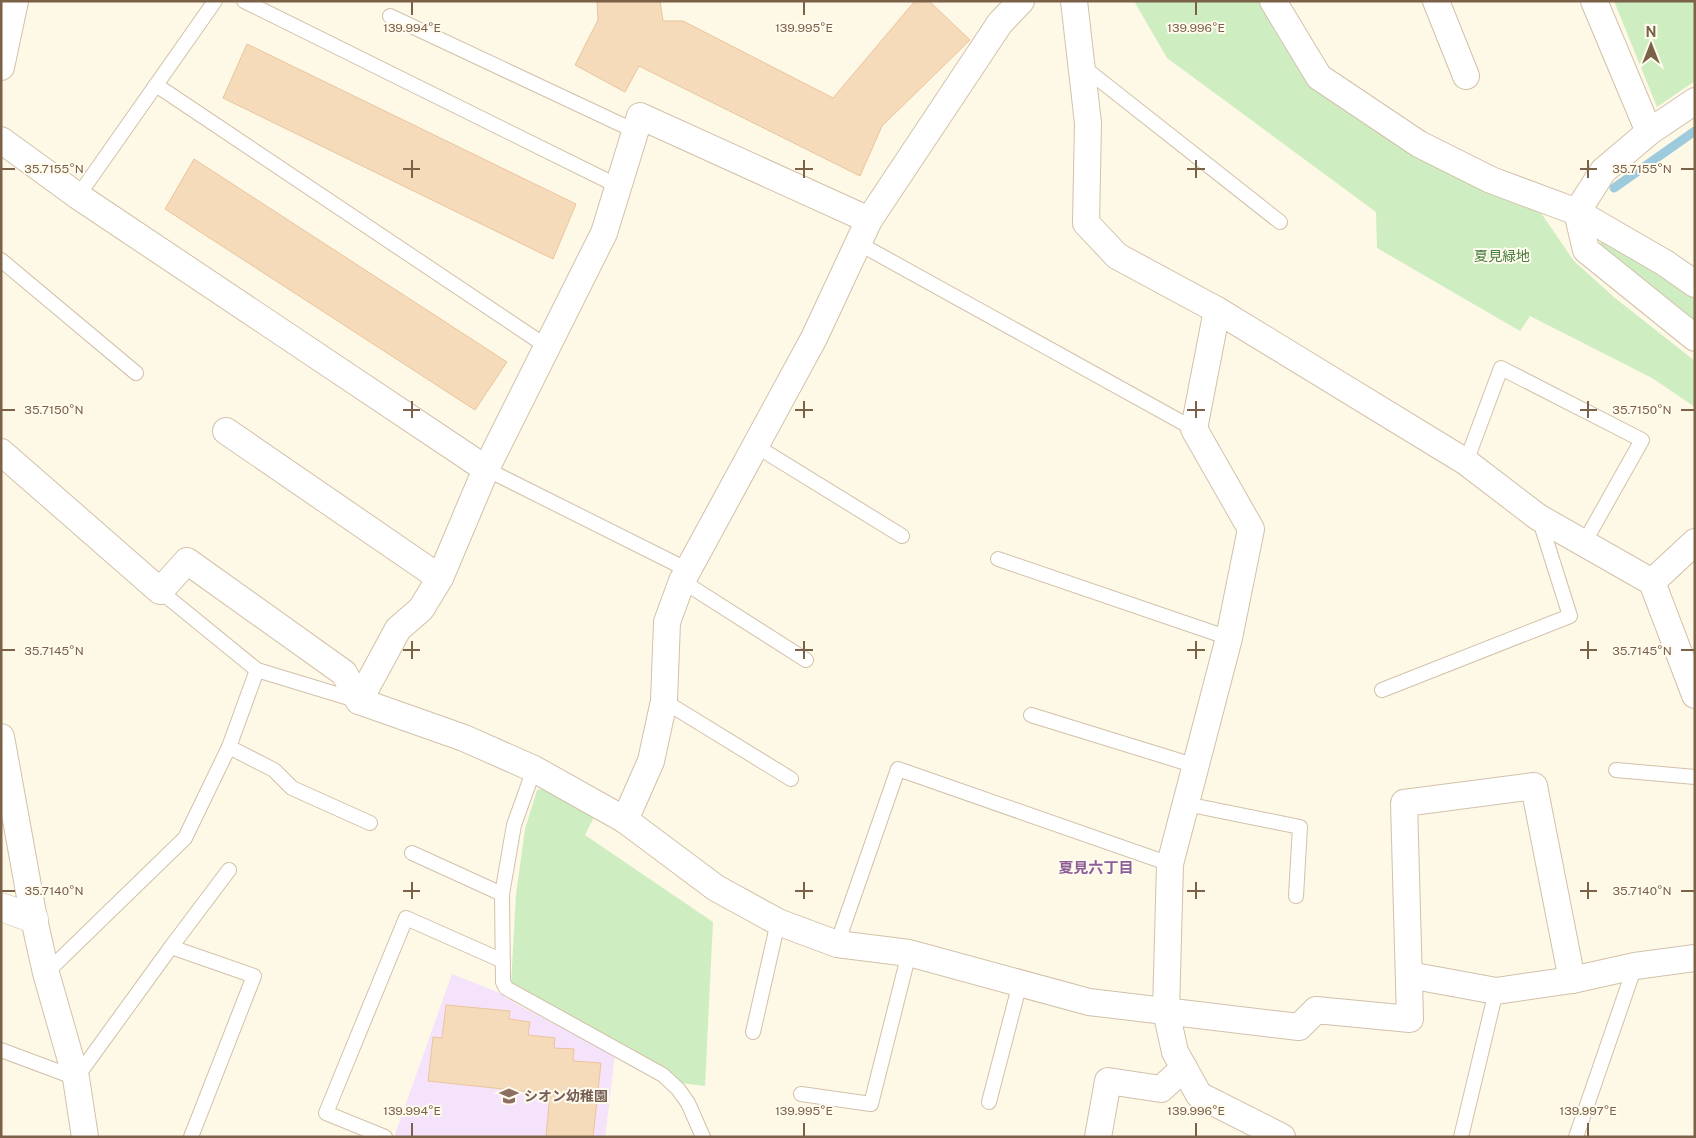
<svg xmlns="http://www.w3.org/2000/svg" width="1696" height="1138" font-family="'Public Sans','Noto Sans JP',sans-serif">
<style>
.education{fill:#f5e2fb}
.green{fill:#ceeec2}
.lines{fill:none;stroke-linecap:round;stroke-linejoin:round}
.stream{stroke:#9dcadd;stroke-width:9}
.building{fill:#f6dbbb;stroke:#ebc49a}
.service-casing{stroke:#d2c1aa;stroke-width:16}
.minor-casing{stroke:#d2c1aa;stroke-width:28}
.tertiary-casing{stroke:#d2c1aa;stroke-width:29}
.service{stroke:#fff;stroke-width:14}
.minor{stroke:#fff;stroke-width:26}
.tertiary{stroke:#fff;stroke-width:28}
.ticks{fill:none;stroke:#7b6148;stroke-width:2}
.labels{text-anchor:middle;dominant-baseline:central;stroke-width:4;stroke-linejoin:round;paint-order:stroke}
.park-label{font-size:14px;fill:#457b3c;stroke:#fffbee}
.education-label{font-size:14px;font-weight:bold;fill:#785e54;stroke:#fffbee;text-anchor:start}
.neighbourhood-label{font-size:15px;font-weight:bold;fill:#8c5f97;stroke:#fffbee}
.ticks-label{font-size:12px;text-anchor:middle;fill:#7b6148;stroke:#fffbee;stroke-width:4;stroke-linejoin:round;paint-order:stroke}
</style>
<rect width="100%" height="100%" fill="#fef8e6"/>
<!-- education -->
<path class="education" d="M452 974 497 992 520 1006 615 1055 605 1137H394Z"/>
<!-- green -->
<g class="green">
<path d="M1134 1H1258L1315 87 1491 192 1541 213 1574 261 1615 298 1695 361V407L1652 378 1530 316 1520 331 1377 248 1376 212 1167 58Z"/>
<path d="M1614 1H1695V81L1657 107Z"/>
<path d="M1609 241 1665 275 1695 299V326L1598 250 1601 242Z"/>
<path d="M550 788 596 813 585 835 713 922 705 1086 681 1083 511 985 516 894 525 829 537 790Z"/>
</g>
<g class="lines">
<!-- stream -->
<path class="stream" d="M1614 188 1695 131"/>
</g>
<!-- building -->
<g class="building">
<path d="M597 1H660L663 21H683L833 98 915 1H929L970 40 882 126 860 176 639 66 625 92 575 65 598 20Z"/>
<path d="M247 44 576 204 553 259 223 98Z"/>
<path d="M194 159 507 362 475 410 165 209Z"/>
<path d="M446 1005 510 1011 509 1019 530 1022 528 1035 555 1038 554 1048 574 1049 573 1061 601 1063 593 1137H546L550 1094 428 1081 433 1037 442 1038Z"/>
</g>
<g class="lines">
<!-- service casing -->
<g class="service-casing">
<g id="service">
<path d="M244 1 618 186"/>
<path d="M390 16 635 131"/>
<path d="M1082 66 1280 222"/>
<path d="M156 85 546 346"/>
<path d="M78 196 215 1"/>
<path d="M858 243 1194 429"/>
<path d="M1 260 136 373"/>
<path d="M756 446 902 536"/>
<path d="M1466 462 1501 368 1642 440 1584 543"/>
<path d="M486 469 688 570"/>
<path d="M998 559 1229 638"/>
<path d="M682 581 806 660"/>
<path d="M160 591 257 670 359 701"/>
<path d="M1382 690 1570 616 1539 518"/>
<path d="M664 701 791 779"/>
<path d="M1031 715 1196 766"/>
<path d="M229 747 274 770 292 788 370 823"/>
<path d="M534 769 514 825 502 894 503 982 506 988 663 1075 678 1089 688 1103 703 1137"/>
<path d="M1616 770 1695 777"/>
<path d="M1186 804 1300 827 1296 896"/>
<path d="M412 853 502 894"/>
<path d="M837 944 898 769 1170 864"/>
<path d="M171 947 229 870"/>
<path d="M46 973 185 838 229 747 257 670"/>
<path d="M753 1032 778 922"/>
<path d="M1 1050 76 1078 171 947 254 976 191 1137"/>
<path d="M801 1094 871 1104 909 953"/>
<path d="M989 1102 1020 983"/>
<path d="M385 1137 326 1113 406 918 503 961"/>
<path d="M1461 1137 1496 991"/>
<path d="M1576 1137 1635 966"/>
</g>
</g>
<!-- minor casing -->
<g class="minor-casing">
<g id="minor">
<path d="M1074 1 1088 123 1086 223 1117 256 1217 310 1466 462 1538 517 1652 582 1695 695"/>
<path d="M1273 1 1319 77 1419 144 1491 180 1577 212 1665 263 1695 284"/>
<path d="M1436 1 1466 76"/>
<path d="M1594 1 1649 132"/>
<path d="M1 67 15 1"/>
<path d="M1695 101 1649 132 1603 171 1577 212 1586 250 1695 338"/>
<path d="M1 140 78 196 486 469"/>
<path d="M1217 310 1194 429 1251 529 1229 638 1170 864 1166 1011 1175 1052 1199 1095 1282 1137"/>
<path d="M226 431 440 578"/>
<path d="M1 452 160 591 187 561 344 673 359 701 464 738 534 769 625 820 716 888 778 922 837 944 909 953 1089 1002 1299 1027 1316 1010 1410 1019 1404 803 1534 786 1572 980"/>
<path d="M1652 582 1695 542"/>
<path d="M359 701 398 629 421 609 440 578 486 469 604 233 640 116 869 220"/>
<path d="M1 737 34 919 46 973 76 1078 85 1137"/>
<path d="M625 820 651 761 664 701 667 622 682 581 814 338 869 220 1000 23 1021 1"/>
<path d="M1409 975 1496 991 1572 980 1635 966 1695 958"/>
<path d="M1098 1137 1108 1081 1161 1089 1184 1068"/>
</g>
</g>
<!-- tertiary casing -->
<g class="tertiary-casing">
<path id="tertiary" d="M1 907 34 919"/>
</g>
<!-- service -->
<use href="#service" class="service"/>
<!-- minor -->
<use href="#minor" class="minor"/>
<!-- tertiary -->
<use href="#tertiary" class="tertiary"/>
</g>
<!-- ticks -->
<path class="ticks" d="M412 2V15M804 2V15M1196 2V15M412 160V178M804 160V178M1196 160V178M1588 160V178M2 169H15M403 169H420M795 169H813M1187 169H1205M1580 169H1597M1681 169H1694M412 401V418M804 401V418M1196 401V418M1588 401V418M2 410H15M403 410H420M795 410H813M1187 410H1205M1580 410H1597M1681 410H1694M412 641V659M804 641V659M1196 641V659M1588 641V659M2 650H15M403 650H420M795 650H813M1187 650H1205M1580 650H1597M1681 650H1694M412 882V899M804 882V899M1196 882V899M1588 882V899M2 891H15M403 891H420M795 891H813M1187 891H1205M1580 891H1597M1681 891H1694M412 1123V1136M804 1123V1136M1196 1123V1136M1588 1123V1136"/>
<!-- icons -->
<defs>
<g id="school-bare" transform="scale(1.5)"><path d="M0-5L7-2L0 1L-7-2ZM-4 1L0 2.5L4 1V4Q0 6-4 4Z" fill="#8d6e63" stroke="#fffbee" stroke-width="2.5" paint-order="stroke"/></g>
</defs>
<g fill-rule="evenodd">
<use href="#school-bare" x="509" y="1096"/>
</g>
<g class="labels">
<!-- park labels -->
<g class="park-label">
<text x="1502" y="256">夏見緑地</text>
</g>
<!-- education labels -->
<g class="education-label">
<text x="524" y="1096">シオン幼稚園</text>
</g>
<!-- neighbourhood labels -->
<g class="neighbourhood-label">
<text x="1096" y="867">夏見六丁目</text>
</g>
</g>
<g class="ticks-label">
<text x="412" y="32">139.994°E</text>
<text x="804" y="32">139.995°E</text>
<text x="1196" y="32">139.996°E</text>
<text x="54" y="173">35.7155°N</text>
<text x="1642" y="173">35.7155°N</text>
<text x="54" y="414">35.7150°N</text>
<text x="1642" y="414">35.7150°N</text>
<text x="54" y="655">35.7145°N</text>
<text x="1642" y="655">35.7145°N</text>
<text x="54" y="895">35.7140°N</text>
<text x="1642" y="895">35.7140°N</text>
<text x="412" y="1115">139.994°E</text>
<text x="804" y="1115">139.995°E</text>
<text x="1196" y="1115">139.996°E</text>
<text x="1588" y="1115">139.997°E</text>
</g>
<!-- border -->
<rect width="1696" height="1138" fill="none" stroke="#7b6148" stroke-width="5"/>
<!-- north arrow -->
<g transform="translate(1651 45)" stroke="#fffbee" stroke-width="4" paint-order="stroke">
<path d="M0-4L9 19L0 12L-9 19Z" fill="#7b6148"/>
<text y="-8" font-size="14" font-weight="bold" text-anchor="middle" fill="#7b6148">N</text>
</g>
</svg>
